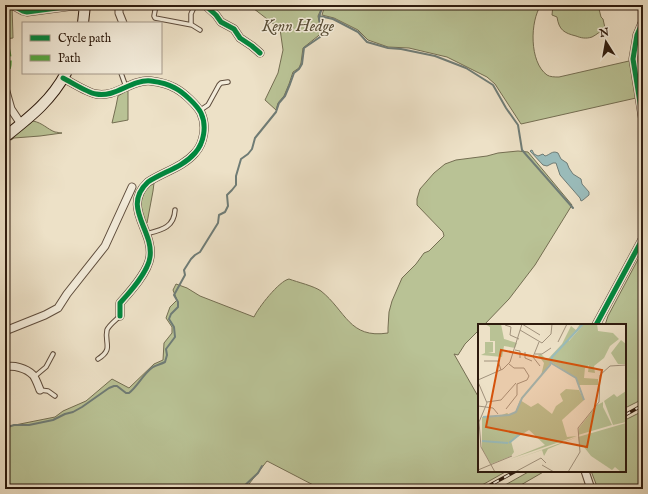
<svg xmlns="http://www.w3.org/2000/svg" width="648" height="494" font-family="'IM FELL English',serif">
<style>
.green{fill:#b9c295;stroke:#746e52}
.water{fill:#9abcbb;stroke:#6f7c76}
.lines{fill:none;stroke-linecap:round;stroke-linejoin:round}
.stream{stroke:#6f7c76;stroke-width:2}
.lane-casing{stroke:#5e4c3c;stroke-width:5.5}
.street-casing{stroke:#5e4c3c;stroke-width:9}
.secondary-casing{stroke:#2e1b0e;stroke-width:12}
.lane{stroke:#f3ecdb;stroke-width:3.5}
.street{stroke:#f3ecdb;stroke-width:7}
.secondary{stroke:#f3ecdb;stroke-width:10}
.rail-casing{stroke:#2e1b0e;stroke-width:3.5}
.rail{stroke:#f3ecdb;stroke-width:2;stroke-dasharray:6;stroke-linecap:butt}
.quiet{stroke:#54a941;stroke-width:4;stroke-dasharray:8 4;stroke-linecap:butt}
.cycleway-casing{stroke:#f3ecdb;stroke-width:8}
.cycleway{stroke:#00873e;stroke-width:5}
.labels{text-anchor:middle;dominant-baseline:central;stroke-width:3;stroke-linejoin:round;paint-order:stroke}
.park-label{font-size:16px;font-style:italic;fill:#584d36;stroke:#f3ecdb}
.inset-river{fill:none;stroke:#9abcbb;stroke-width:2}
.inset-road{fill:none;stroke:#a1927d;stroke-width:1}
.view{fill:#d5530c;fill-opacity:0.15;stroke:#d5530c;stroke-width:2}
.inset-edge{fill:none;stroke:#2e1b0e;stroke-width:2}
</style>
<rect width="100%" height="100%" fill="#ede1c7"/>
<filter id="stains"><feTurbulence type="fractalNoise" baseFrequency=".005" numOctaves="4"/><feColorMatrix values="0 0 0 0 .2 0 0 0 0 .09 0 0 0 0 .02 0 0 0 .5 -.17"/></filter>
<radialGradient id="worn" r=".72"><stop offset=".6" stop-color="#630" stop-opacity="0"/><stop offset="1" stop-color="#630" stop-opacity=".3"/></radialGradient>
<!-- green -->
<g class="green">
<path d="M5 5H12L13 38 5 39Z"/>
<path d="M249 5H285L291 9 293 5H323L318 16 321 33 318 36 303 48 301 63 299 68 293 72 289 84 284 96 278 103 276 110 265 100 278 73 283 50 280 29Z"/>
<path d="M325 5H541C530 21 529 62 547 75 550 77 555 77 559 77L629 61 631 63 636 98 521 124 495 84 487 77 447 57 409 48 388 47 368 40 358 30 334 18 322 15Z"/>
<path d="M553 5H598L601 17 603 19 605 28C601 31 596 35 592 37 586 39 581 38 576 36 564 33 559 30 557 17L552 15Z"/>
<path d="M128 90V120L112 123 116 106 118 96Z"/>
<path d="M33 121C43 123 47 129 55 132 57 132 59 133 62 133L40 136 14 138 11 140 16 134Z"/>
<path d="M518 151 528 152 572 205 535 265 509 299 484 325H479V330L465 344 458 355 454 354 479 398V471H507L475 489H321L267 461 249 484 244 489H5V427L55 417 63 411 86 401 112 379 129 388 154 364 163 360 164 343 172 333V327L166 318 170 307 177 300 173 290 176 284 187 288 200 296 254 317C258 308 279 281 289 279 297 282 314 286 321 291 346 311 349 339 388 333V328L389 312 392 301 402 278 416 264 424 253 429 251 444 236 443 232 417 205V199L420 189 434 173 445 164 456 160 487 156 498 153Z"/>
<path d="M154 183 153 191 147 223 146 224C144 219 141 213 141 208 140 198 145 188 154 183Z"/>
<path d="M643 250V399L625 408V325H605L608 316Z"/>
<path d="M643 411V489H598L591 471H625V420Z"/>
<path d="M530 471H545L514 489H498Z"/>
</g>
<!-- water -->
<path class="water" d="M532 150 534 154 538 156 543 154 545 156C550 155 552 150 558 153L561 159 567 163 569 168 573 174 581 179 582 184 589 192V195L583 200 581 201 580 198 560 175 556 163H553L547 166 543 165 530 151Z"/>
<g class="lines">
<!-- stream -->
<g class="stream">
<path d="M319 16 324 17 333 19 358 32 367 42 388 48 401 49 435 56 466 68 493 85 506 108 518 125 522 150 573 208"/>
<path d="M5 428 14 425H29L53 420 65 414 73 412 82 407 109 388 114 386H117L126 393H129C138 386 143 374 153 367 157 365 161 364 165 362L167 355 166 349 175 337 174 327 169 319 171 314 178 307V302L174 295 185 275 184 270 191 259 195 255 200 252 218 223 219 215 225 212 228 206 227 195 232 190 236 185V176L241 159 248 154 252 149 255 138 276 112 279 103 285 96 290 84 294 73 299 69 302 64 304 48 320 37 322 33 319 17 323 5"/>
<path d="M228 489 232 487 238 489"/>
<path d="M241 489 258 473 262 466"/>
</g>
<!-- lane casing -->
<g class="lane-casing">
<g id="lane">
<path d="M119 5H128"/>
<path d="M156 5 154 16 155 18 192 25 200 30"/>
<path d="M191 24V14L195 5"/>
<path d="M121 73 126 87"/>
<path d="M199 111 208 105 219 85 221 83 228 82"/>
<path d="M146 234C161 230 174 228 175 210"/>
<path d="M98 359C114 349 104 343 107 330 109 325 116 320 120 316"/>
<path d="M34 377 46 367 53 354"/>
<path d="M40 390 48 391 55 396"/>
</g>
</g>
<!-- street casing -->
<g class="street-casing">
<g id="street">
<path d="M119 5V13L123 23"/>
<path d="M207 5V7L216 15 221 22 234 29 240 38 252 46 260 53"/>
<path d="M14 6 23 11 27 12 72 6 85 7"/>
<path d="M643 21 637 35 633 59 643 121"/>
<path d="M63 78C71 82 88 93 96 94 116 98 131 79 151 81 159 82 168 84 175 88 183 92 197 105 201 113 207 126 204 143 195 153 183 167 163 172 148 182 121 207 154 230 150 257 148 272 131 291 120 303V316"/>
<path d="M5 88 11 109 21 124"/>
<path d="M596 325 643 238"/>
<path d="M5 331 45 315 58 308 67 294 105 246 132 187"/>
<path d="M5 367C14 365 26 368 33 375 36 379 38 385 40 390"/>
<path d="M585 471 591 489"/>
</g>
</g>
<!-- secondary casing -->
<g class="secondary-casing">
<g id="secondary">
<path d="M83 23 85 5"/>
<path d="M5 137C30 117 51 101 66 73"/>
</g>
</g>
<!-- lane -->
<use href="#lane" class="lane"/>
<!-- street -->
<use href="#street" class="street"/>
<!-- secondary -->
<use href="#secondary" class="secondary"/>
<!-- rail casing -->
<g class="rail-casing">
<g id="rail">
<path d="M625 415 643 405"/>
<path d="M483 489 516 471"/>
</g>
</g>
<!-- rail -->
<use href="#rail" class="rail"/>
<!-- quiet -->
<path class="quiet" d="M5 37C8 49 14 65 5 76"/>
<!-- cycleway casing -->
<g class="cycleway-casing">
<g id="cycleway">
<path d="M207 5V7L216 15 221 22 234 29 240 38 252 46 260 53"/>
<path d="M14 6 23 11 27 12 72 6 85 7"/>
<path d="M643 21 637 35 633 59 643 121"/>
<path d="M63 78C71 82 88 93 96 94 116 98 131 79 151 81 159 82 168 84 175 88 183 92 197 105 201 113 207 126 204 143 195 153 183 167 163 172 148 182 121 207 154 230 150 257 148 272 131 291 120 303V316"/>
<path d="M596 325 643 238"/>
</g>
</g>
<!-- cycleway -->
<use href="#cycleway" class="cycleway"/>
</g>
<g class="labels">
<!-- park labels -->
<g class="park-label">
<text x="298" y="27">Kenn Hedge</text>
</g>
</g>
<!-- overview -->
<g transform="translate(478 324)">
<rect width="148" height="148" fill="#ede1c7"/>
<path d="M7 0H23L26 15 39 19 37 24 26 22 24 33 3 31 7 29V18H15V28L10 29H17V17H12V3ZM102 0H105L91 15V17L106 0H119L120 7 135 9 141 15 132 22 126 34 116 42 117 49 110 48 111 41 107 44 106 54 120 55V61H101L97 53 73 38 63 52 66 39 60 31 63 30 69 36 84 20 93 2 98 6ZM143 16 148 20V40H140L133 29ZM88 65 101 66 106 76 84 96 89 113 99 112 32 135 67 121 51 106 33 117 36 128 33 132 13 140 4 125V93H19L29 89 32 91 38 87 42 76 53 83 60 79 74 90 78 82 85 77 82 70ZM148 67V98L135 101 126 77 136 70 139 73ZM125 78V83L134 101 100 111 101 104 119 81ZM148 99V148H143L137 143 134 146 113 132 106 123H102L100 113ZM99 113 70 125 66 132 64 126 33 137Z" fill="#b9c295"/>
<path class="inset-river" d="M73 39 98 54 106 76M5 93 31 91 38 88 44 74 72 41 74 33 105 0M4 117 30 119M31 119 42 110"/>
<path class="inset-road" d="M44 0 62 11M27 1 33 3 32 11 41 15M42 6 64 19 73 10 74 0M61 18 55 33 62 42M80 18 89 0M37 26 42 27V34M47 28V34L54 37M57 30H64L73 24M6 37H20L23 46M0 56 25 45 32 38 44 0M0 58 9 79 1 98 3 123 17 148M9 78 23 76 38 59M0 82 15 84 20 90M28 85 39 71V60L49 56 51 52 46 44H36L31 40M12 141 34 132M64 141 76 148M0 146 12 141M37 148 63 134 68 139M90 148 102 128 100 104 121 78 122 51 132 42 148 41"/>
<path class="view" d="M23 26 124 46 109 123 8 103Z"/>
<rect width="148" height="148" class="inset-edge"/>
</g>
<!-- margin -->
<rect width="648" height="494" fill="none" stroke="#ede1c7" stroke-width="20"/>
<rect x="6" y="6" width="636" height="482" fill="none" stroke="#2e1b0e" stroke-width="2"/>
<rect x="10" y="10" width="628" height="474" fill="none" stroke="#2e1b0e"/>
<!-- legend -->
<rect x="22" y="22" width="140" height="52" fill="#f3ecdb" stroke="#a49889"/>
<rect x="30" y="35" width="20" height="6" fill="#00873e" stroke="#a49889"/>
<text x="58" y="42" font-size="12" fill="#2e1b0e">Cycle path</text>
<rect x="30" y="55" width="20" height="6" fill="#54a941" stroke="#a49889"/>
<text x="58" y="62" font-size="12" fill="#2e1b0e">Path</text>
<!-- north arrow -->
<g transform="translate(606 42) rotate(349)" stroke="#f3ecdb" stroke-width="3" paint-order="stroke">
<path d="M0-3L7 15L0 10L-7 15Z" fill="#2e1b0e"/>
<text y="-6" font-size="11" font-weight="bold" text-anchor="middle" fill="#2e1b0e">N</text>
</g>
<rect width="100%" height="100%" filter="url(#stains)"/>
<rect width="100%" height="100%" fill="url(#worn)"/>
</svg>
